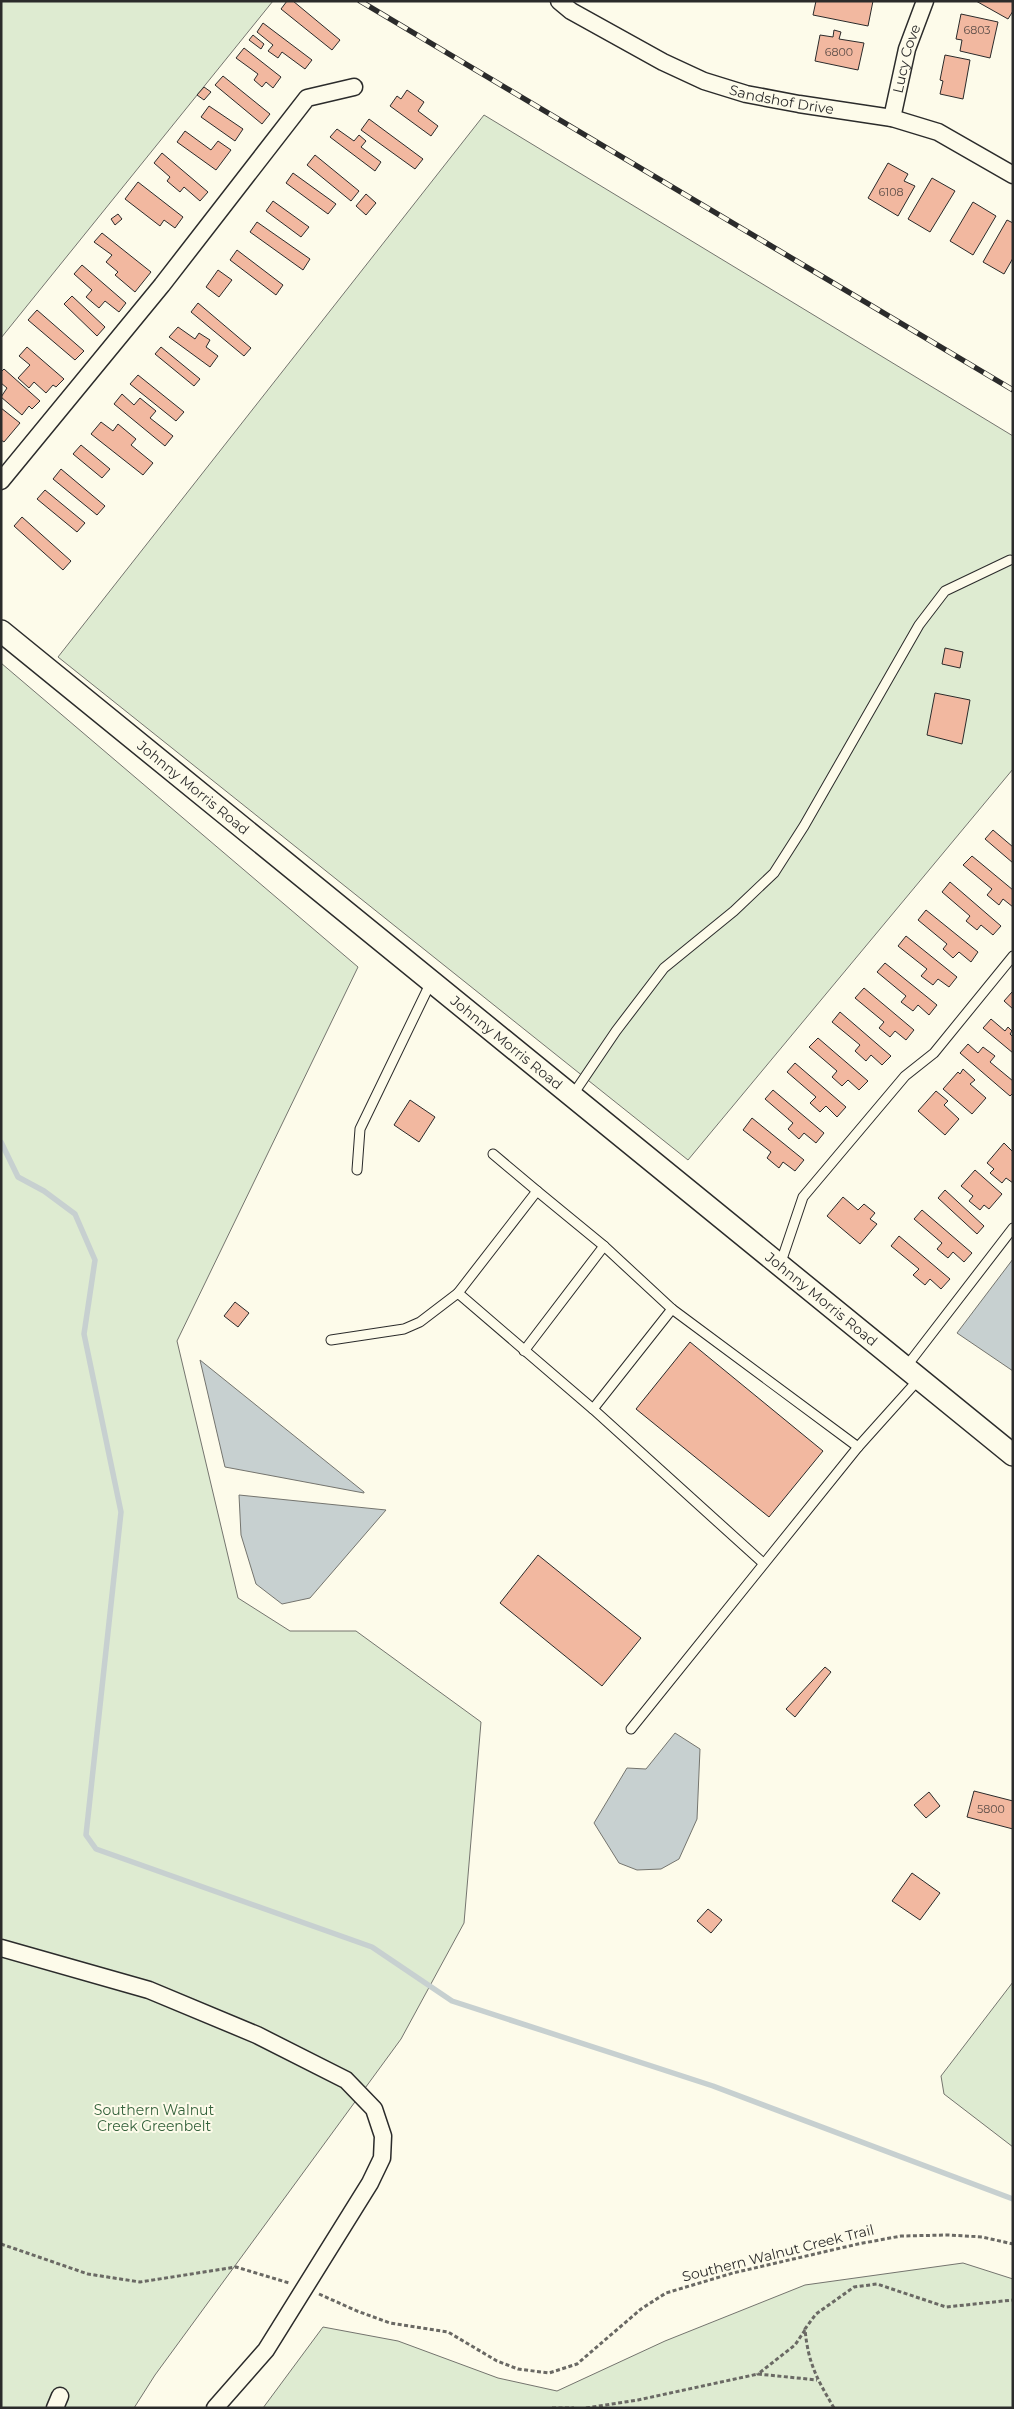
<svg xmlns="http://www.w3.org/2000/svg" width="1014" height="2409" font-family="Montserrat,sans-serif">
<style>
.green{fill:#deebd1;stroke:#74746e}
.water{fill:#c7d0d0;stroke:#74746e}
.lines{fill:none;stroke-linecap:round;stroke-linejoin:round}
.stream{stroke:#c7d0d0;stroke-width:5.5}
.building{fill:#f2b8a0;stroke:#2b2b2b}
.service-casing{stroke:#2b2b2b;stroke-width:11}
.minor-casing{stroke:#2b2b2b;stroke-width:19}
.tertiary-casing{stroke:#2b2b2b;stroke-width:24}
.path{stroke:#6a6964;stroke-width:3;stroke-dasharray:4 2.5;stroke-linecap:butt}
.service{stroke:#fdfbea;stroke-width:9}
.minor{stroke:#fdfbea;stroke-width:16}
.tertiary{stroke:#fdfbea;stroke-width:21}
.rail-casing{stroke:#2b2b2b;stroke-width:5.5}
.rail{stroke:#fdfbea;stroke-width:4;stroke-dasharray:11;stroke-linecap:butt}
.labels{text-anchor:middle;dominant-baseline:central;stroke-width:4;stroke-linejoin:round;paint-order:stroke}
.number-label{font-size:11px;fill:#5d4e48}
.street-label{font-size:14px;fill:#2b2b2b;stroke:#fdfbea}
.park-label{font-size:14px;fill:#34623c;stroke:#fdfbea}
</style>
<rect width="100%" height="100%" fill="#fdfbea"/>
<!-- green -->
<g class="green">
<path d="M1 1H273L1 338Z"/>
<path d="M484 115 1013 436V769L688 1160 58 657Z"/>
<path d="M1 663 358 967 177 1341 238 1598 290 1631H356L481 1722 464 1923 401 2039 155 2375 134 2408H1Z"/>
<path d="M1013 1982V2147L944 2094 941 2076Z"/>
<path d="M963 2263 1013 2279V2408H263L323 2327 398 2341 498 2378 557 2391 665 2341 805 2285Z"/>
</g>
<!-- water -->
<g class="water">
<path d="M1013 1259V1371L957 1333Z"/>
<path d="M200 1360 364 1492V1493L225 1467Z"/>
<path d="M239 1495 386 1510 310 1598 282 1604 256 1584 241 1535Z"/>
<path d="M675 1733 700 1749 697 1819 679 1859 661 1869 637 1870 619 1863 594 1823 627 1768 646 1769Z"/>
</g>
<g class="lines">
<!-- stream -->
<path class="stream" d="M1 1142 18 1177 44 1191 75 1214 95 1260 84 1334 121 1512 86 1835 96 1849 372 1947 452 2001 713 2086 1013 2199"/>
</g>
<!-- building -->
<g class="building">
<path d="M287 1H293L340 40 332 50 281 9Z"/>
<path d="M816 1H873L868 26 813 15Z"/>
<path d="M976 1H1013V11L1008 19Z"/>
<path d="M961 14 998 22 990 58 960 51 962 40 956 39Z"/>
<path d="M263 23 312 60 305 69 282 52 278 58 268 51 273 45 257 32Z"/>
<path d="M834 30 841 32 839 39 864 43 858 70 815 61 820 35 833 37Z"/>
<path d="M253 35 264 44 261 49 249 40Z"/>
<path d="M244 48 281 77 273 88 266 82 262 87 254 80 258 74 236 58Z"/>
<path d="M945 55 970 60 963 99 940 94 943 81 940 80Z"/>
<path d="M223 76 270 114 262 124 215 85Z"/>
<path d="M204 87 211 92 204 100 197 95Z"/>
<path d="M407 90 424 102 418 111 438 126 431 136 390 106 397 96 401 99Z"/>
<path d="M209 106 243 129 235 141 201 117Z"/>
<path d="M369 119 423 159 415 169 361 130Z"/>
<path d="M337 129 354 141 359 135 366 141 361 147 381 162 375 171 330 137Z"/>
<path d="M185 131 211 150 218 141 231 150 216 170 177 142Z"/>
<path d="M162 153 208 192 200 201 184 187 180 192 167 181 170 177 154 163Z"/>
<path d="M315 155 359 191 351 201 307 165Z"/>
<path d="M888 163 908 174 904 181 915 186 898 216 868 198Z"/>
<path d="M293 173 336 204 328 214 286 183Z"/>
<path d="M932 178 955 191 930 232 908 219Z"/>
<path d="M138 182 183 217 175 228 164 220 160 226 125 199Z"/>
<path d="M366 194 376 203 366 215 356 206Z"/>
<path d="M273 201 309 227 301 237 266 211Z"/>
<path d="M973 202 996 216 973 255 950 241Z"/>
<path d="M118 214 122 219 115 225 111 219Z"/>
<path d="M1007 220 1013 223V258L1004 274 983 262Z"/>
<path d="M257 222 310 259 303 270 250 232Z"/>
<path d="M102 233 151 272 135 292 115 275 118 272 106 262 112 255 94 242Z"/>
<path d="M237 250 283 285 276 295 230 260Z"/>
<path d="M82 265 126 303 119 312 105 301 99 308 86 297 92 290 74 274Z"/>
<path d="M218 270 232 280 219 297 206 287Z"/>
<path d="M72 296 105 327 97 336 64 304Z"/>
<path d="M198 303 251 348 244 356 191 312Z"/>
<path d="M37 310 84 351 75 360 28 320Z"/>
<path d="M178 327 195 339 199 333 210 340 206 347 218 356 210 367 169 337Z"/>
<path d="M27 347 64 379 56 387 53 385 46 393 34 382 29 388 18 378 30 365 19 356Z"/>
<path d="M161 347 200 379 194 386 155 354Z"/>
<path d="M4 369 40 401 32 409 29 406 22 415 1 397 7 388 1 383V372Z"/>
<path d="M138 375 184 412 176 421 130 384Z"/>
<path d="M122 394 134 405 140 398 156 411 150 418 173 436 165 446 114 404Z"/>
<path d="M1 408 20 423 4 442 1 440Z"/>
<path d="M101 422 113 431 118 424 136 439 131 445 153 463 143 475 91 434Z"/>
<path d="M81 445 110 469 102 478 73 454Z"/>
<path d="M61 469 105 506 97 515 53 479Z"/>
<path d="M45 490 85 523 77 532 37 499Z"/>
<path d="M22 517 71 561 63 570 14 526Z"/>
<path d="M945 648 963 652 960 668 942 664Z"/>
<path d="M935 693 970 700 962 744 927 735Z"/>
<path d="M993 830 1013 847V863L985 839Z"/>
<path d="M972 856 1013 890V907L1003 899 999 905 987 895 992 889 963 865Z"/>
<path d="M950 882 1001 926 993 935 981 925 977 930 966 921 970 916 942 892Z"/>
<path d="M926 910 978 952 971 962 959 952 953 958 943 949 947 944 918 920Z"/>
<path d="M906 936 957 977 949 987 938 979 933 985 921 976 927 969 898 946Z"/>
<path d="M885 963 937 1005 929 1015 918 1005 913 1011 901 1002 906 996 877 972Z"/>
<path d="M864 988 914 1030 906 1040 895 1031 890 1037 879 1028 884 1022 855 998Z"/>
<path d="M1012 992H1013V1009L1004 1001Z"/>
<path d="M840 1012 891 1056 882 1065 871 1055 866 1061 855 1051 860 1045 832 1022Z"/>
<path d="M991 1019 1005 1031 1008 1027 1012 1031 1010 1034 1013 1037V1053L983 1028Z"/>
<path d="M818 1038 868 1081 859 1090 848 1080 842 1086 832 1077 837 1071 809 1047Z"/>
<path d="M968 1044 978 1053 983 1047 995 1056 990 1062 1013 1081V1093L1010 1096 960 1053Z"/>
<path d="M795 1063 846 1107 837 1117 826 1106 820 1112 810 1103 816 1097 787 1072Z"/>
<path d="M963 1069 975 1080 970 1084 986 1098 972 1114 943 1089 958 1072 960 1074Z"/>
<path d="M773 1090 824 1133 816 1143 804 1133 799 1139 788 1129 793 1123 765 1099Z"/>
<path d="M936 1091 948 1101 944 1105 959 1119 945 1135 918 1111Z"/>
<path d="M410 1100 435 1117 419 1142 394 1125Z"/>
<path d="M752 1118 804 1160 795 1171 783 1162 779 1168 767 1158 771 1152 743 1130Z"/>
<path d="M1004 1143 1013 1152V1183L1006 1178 1002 1183 990 1173 994 1169 987 1163Z"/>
<path d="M975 1170 1002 1194 989 1209 984 1205 980 1210 969 1201 973 1196 961 1186Z"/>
<path d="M945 1190 984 1226 977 1234 938 1198Z"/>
<path d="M843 1197 858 1210 864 1204 875 1213 870 1219 877 1224 860 1244 827 1216Z"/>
<path d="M922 1210 972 1253 964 1262 953 1252 948 1258 937 1249 942 1243 914 1219Z"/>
<path d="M899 1236 950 1279 941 1289 930 1279 925 1285 913 1275 919 1269 891 1246Z"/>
<path d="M235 1302 249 1313 238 1327 224 1316Z"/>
<path d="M690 1342 823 1451 769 1517 636 1409Z"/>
<path d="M538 1555 641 1638 602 1686 500 1603Z"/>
<path d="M825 1667 831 1672 795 1717 786 1709Z"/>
<path d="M974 1791 1013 1801V1829L967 1817Z"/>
<path d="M929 1792 940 1806 926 1818 914 1805Z"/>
<path d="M912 1873 940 1893 920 1920 892 1901Z"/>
<path d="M708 1909 722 1920 711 1933 697 1921Z"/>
</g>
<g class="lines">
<!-- service casing -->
<g class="service-casing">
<g id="service">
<path d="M572 1096 616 1031 664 968 734 911 774 873 804 826 919 625 945 591 1010 560"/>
<path d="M357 1170 360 1129 431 982"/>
<path d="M537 1191 604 1246"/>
<path d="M780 1265 803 1197 905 1076 934 1053 1013 956"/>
<path d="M458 1293 537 1191 493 1154"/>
<path d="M331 1340 404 1329 420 1322 458 1293 593 1409"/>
<path d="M524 1351 604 1246 672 1309"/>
<path d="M906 1367 1013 1228"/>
<path d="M763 1563 593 1409 672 1309 858 1447"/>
<path d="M631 1729 858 1447 919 1379"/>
</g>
</g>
<!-- minor casing -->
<g class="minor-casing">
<g id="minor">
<path id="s1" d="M559 1 571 11 663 62 704 81 746 94 799 104 892 118 938 132 1013 175"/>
<path id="s2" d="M892 118 907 49 925 1"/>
<path d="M1 481 162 285 307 98 354 87"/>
<path d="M1 1948 149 1990 257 2035 346 2080 374 2109 383 2136 382 2158 370 2183 266 2350 215 2408"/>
<path d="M55 2408 60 2396"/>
</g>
</g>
<!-- tertiary casing -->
<g class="tertiary-casing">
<g id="tertiary">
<path id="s3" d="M1 631 1013 1455"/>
</g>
</g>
<!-- path -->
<g class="path">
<path d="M1 2244 88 2274 140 2282 236 2267 289 2283"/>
<path d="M319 2294 357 2311 390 2323 448 2332 497 2361 518 2369 549 2373 577 2364 641 2309 666 2293 733 2273 858 2244 901 2236 948 2235 982 2237 1013 2244"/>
<path d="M805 2330 795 2345 758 2374 817 2380"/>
<path d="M552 2408H574"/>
<path d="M586 2408 638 2400 758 2374"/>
<path d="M834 2408C817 2379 808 2363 805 2329L816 2314 854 2287 877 2284 946 2307 1013 2300"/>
</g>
<!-- service -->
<use href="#service" class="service"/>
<!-- minor -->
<use href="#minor" class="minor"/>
<!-- tertiary -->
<use href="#tertiary" class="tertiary"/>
<!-- rail casing -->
<g class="rail-casing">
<path id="rail" d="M360 1 1013 390"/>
</g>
<!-- rail -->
<use href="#rail" class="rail"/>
</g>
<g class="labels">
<!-- number labels -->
<g class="number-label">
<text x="977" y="30">6803</text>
<text x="839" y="52">6800</text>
<text x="891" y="192">6108</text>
<text x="991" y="1809">5800</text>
</g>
<!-- street labels -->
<g class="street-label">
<text stroke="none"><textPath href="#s2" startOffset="61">Lucy Cove</textPath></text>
<text stroke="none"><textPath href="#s1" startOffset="246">Sandshof Drive</textPath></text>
<text stroke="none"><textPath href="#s3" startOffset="248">Johnny Morris Road</textPath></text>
<text stroke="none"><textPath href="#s3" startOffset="652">Johnny Morris Road</textPath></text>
<text stroke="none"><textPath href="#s3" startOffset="1058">Johnny Morris Road</textPath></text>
<text transform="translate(778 2253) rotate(-14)">Southern Walnut Creek Trail</text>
</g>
<!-- park labels -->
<g class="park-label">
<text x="154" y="2110">Southern Walnut<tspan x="154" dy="16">Creek Greenbelt</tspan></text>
</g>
</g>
<!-- border -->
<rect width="1014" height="2409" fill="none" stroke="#2b2b2b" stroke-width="5"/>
</svg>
